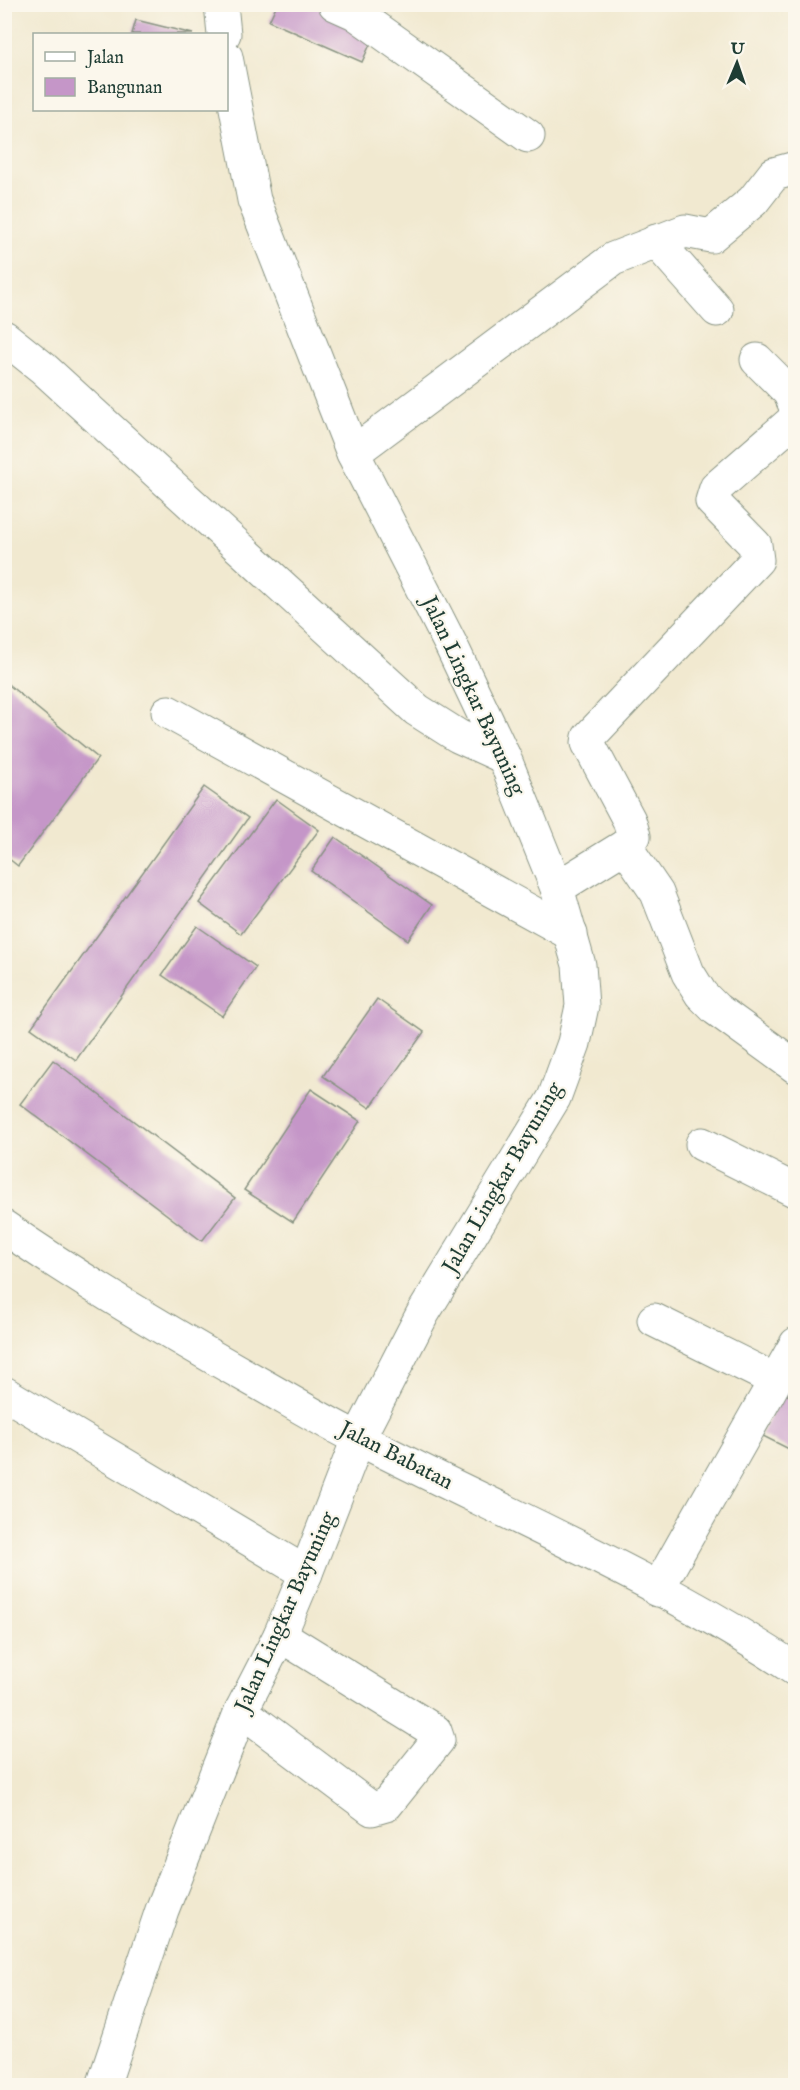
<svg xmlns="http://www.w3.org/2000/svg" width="800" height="2090" font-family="'IM FELL English',serif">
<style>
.building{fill:#c596c8}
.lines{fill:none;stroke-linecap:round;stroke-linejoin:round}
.minor-casing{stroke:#889382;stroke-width:35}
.minor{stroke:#fff;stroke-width:33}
.labels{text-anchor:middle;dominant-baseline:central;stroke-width:4.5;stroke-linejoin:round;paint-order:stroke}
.street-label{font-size:22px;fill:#1f3d34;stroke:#fbf7ec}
</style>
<rect width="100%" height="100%" fill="#fbf7ec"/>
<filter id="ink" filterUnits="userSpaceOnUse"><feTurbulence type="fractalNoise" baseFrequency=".0167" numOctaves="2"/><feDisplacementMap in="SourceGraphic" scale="12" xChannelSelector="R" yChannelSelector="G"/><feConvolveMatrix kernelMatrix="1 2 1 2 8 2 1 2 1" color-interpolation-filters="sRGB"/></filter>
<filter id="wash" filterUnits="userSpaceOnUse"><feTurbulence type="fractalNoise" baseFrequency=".008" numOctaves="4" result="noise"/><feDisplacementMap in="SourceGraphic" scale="24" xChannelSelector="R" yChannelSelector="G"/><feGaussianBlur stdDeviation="1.35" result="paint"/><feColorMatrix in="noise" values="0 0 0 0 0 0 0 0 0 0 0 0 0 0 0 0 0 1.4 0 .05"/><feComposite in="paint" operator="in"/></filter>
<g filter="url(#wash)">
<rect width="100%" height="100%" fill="#f1e9d0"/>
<g id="blocks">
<!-- building -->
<g class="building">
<path d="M277 4H320L377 29 362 62 269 21Z"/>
<path d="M136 20 193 34H132Z"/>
<path d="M4 681 98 758 18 866 4 855Z"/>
<path d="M204 787 248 818 76 1060 31 1028Z"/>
<path d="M276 799 319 830 241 934 199 903Z"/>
<path d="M335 837 432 905 408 940 311 871Z"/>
<path d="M197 926 256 967 222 1016 162 975Z"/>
<path d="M377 999 424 1032 370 1108 323 1076Z"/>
<path d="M53 1060 235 1198 202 1241 20 1104Z"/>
<path d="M311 1089 360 1121 293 1222 244 1190Z"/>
<path d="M783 1393 796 1399V1443L791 1450 761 1435Z"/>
</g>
</g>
</g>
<g filter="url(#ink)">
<use href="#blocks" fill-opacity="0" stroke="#889382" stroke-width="1.5"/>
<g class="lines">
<!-- minor casing -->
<g class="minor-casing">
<g id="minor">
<path d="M221 4 224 34"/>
<path d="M335 4 355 13 528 136"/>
<path d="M656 241 717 310"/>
<path d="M4 337 43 368 417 710 458 736 504 757"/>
<path d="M757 360 789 392 796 407"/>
<path d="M353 453 613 259 685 231 711 236 753 201 774 174 796 168"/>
<path d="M168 712 571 934"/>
<path d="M625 846 657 893 688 973 701 994 716 1009 796 1067"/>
<path d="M557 888 625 846 634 836 629 820 588 743 589 737 757 560 755 545 712 501 716 488 794 420 796 410"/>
<path d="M702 1144 796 1191"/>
<path d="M4 1227C85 1283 168 1332 253 1380 289 1400 324 1422 361 1440 506 1514 660 1579 796 1670"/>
<path d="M654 1320 775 1380"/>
<path d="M4 1393 306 1573"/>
<path d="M657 1590 796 1344"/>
<path d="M241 1711 372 1809 386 1805 438 1740 435 1731 280 1635"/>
<path d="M103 2086 162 1910 241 1711 280 1635 306 1573 358 1439 422 1315 554 1098 574 1043 582 1006 579 965 557 888 504 757 451 645 353 453 254 200 226 57"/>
</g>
</g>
<!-- minor -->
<use href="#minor" class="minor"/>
</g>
</g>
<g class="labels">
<!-- street labels -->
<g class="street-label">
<text transform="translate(473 696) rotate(65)">Jalan Lingkar Bayuning</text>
<text transform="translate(503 1178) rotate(-60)">Jalan Lingkar Bayuning</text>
<text transform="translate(396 1456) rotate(27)">Jalan Babatan</text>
<text transform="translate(286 1612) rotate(-66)">Jalan Lingkar Bayuning</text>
</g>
</g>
<!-- margin -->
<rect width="800" height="2090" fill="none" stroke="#fbf7ec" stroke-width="24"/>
<!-- legend -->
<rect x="33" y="33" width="195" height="78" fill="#fbf7ec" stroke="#a3ada2" stroke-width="1.5"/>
<rect x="45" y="52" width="30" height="9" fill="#ffffff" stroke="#a3ada2" stroke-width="1.5"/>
<text x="87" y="63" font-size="18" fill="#1f3d34">Jalan</text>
<rect x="45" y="78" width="30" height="18" fill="#c596c8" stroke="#a3ada2" stroke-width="1.5"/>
<text x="87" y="93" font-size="18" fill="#1f3d34">Bangunan</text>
<!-- north arrow -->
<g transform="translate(737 63) rotate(2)" stroke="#fbf7ec" stroke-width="4.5" paint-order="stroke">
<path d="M0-4.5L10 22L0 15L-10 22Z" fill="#1f3d34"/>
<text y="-9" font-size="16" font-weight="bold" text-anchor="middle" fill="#1f3d34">U</text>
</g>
</svg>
